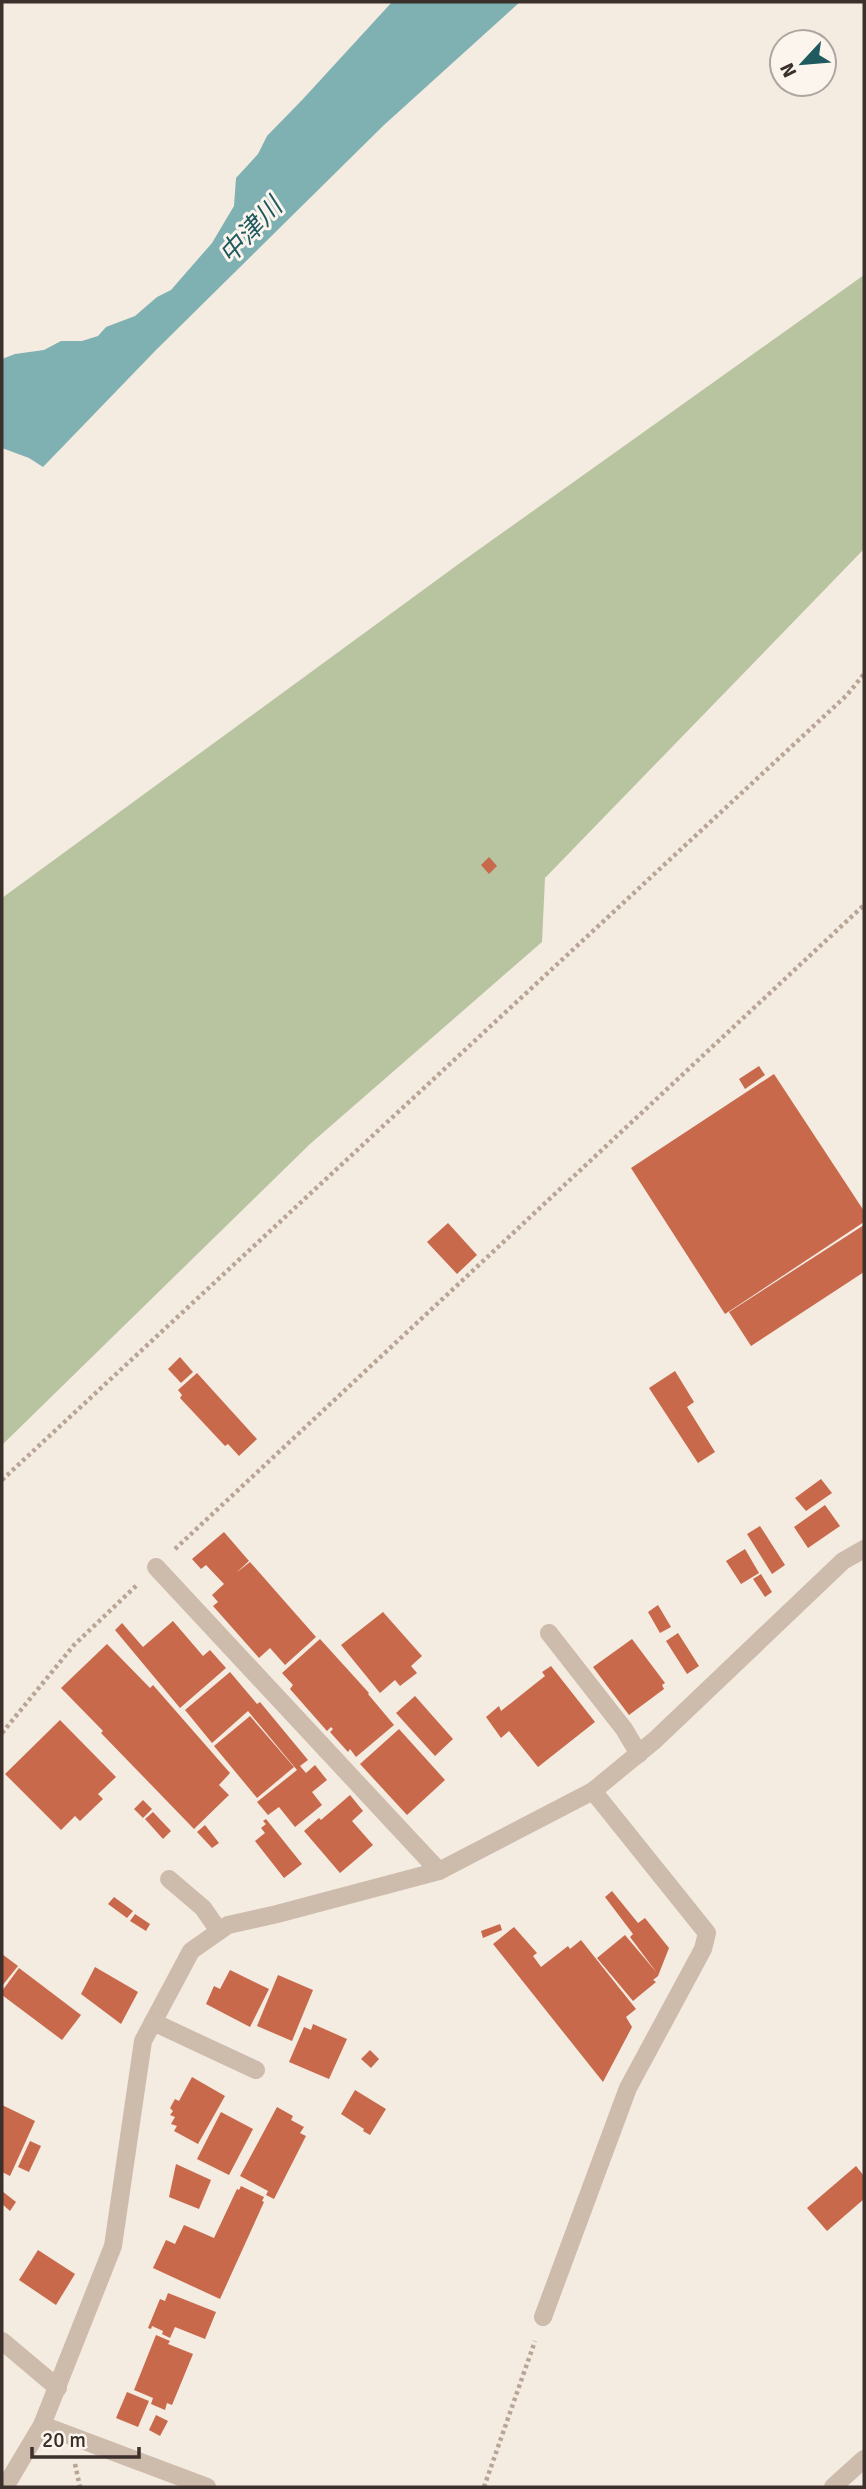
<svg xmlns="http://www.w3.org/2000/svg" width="866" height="2489" font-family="Signika,'Noto Sans JP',sans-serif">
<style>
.green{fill:#b8c4a0}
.water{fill:#7fb0b2}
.building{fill:#c8694b}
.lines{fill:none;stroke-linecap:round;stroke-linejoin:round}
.path{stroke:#b9a596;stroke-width:4.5;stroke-dasharray:3.5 3.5;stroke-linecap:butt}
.minor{stroke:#cdbbac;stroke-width:18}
.labels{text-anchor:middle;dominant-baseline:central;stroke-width:6;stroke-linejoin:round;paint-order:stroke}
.water-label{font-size:26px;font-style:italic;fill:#1f5a5e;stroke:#fbf5ee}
</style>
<rect width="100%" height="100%" fill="#f4ebe1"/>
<!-- green -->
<path class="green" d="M864 275V549L545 878 542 942 310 1144 2 1445V898L460 563Z"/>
<!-- water -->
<path class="water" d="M392 2H520L384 125 156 350 43 467 29 458 2 448V359L15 354 44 350 61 341H82L98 336 106 327 135 316 157 297 171 290 212 243 234 206 236 178 258 154 267 136 303 99Z"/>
<!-- building -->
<g class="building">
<path d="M489 857 497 866 489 874 481 865Z"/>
<path d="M759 1066 765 1075 745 1089 739 1079Z"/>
<path d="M774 1074 864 1211V1222L725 1314 631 1168Z"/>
<path d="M448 1223 477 1255 457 1274 427 1242Z"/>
<path d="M864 1225V1272L751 1346 729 1312Z"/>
<path d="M180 1357 193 1372 181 1383 168 1369Z"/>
<path d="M675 1371 694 1402 687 1407 715 1452 698 1463 649 1388Z"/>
<path d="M197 1373 257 1439 239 1456 228 1444 225 1446 180 1398 182 1395 178 1390Z"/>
<path d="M821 1479 832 1493 806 1511 795 1498Z"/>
<path d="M825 1505 840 1526 808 1548 794 1527Z"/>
<path d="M760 1526 785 1565 772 1574 747 1534Z"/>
<path d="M224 1532 249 1561 236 1573 250 1562 316 1637 285 1665 270 1648 259 1658 213 1606 218 1602 212 1595 224 1584 206 1565 201 1569 192 1559Z"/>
<path d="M745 1549 759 1573 741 1584 726 1561Z"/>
<path d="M761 1574 772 1592 765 1597 753 1579Z"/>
<path d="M658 1605 671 1627 660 1633 648 1612Z"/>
<path d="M383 1612 422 1656 411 1666 417 1673 400 1686 395 1680 380 1693 341 1645Z"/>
<path d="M173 1621 203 1656 210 1650 226 1668 180 1708 115 1630 122 1623 143 1647Z"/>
<path d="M678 1633 699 1666 687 1674 666 1641Z"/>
<path d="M320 1639 369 1693 368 1694 394 1725 356 1757 350 1749 348 1752 330 1732 333 1729 331 1727 327 1731 290 1689 293 1685 282 1673Z"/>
<path d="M632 1639 665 1683 662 1685 664 1689 629 1715 593 1667Z"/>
<path d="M107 1644 150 1688 153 1685 230 1773 219 1785 229 1795 194 1829 101 1733 103 1731 61 1688Z"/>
<path d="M551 1666 595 1722 538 1767 509 1731 501 1738 486 1717 499 1706 501 1711 545 1676 542 1672Z"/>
<path d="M230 1672 257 1704 260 1702 308 1760 300 1766 306 1773 315 1765 327 1780 312 1792 322 1805 295 1827 279 1807 268 1815 257 1802 297 1770 248 1711 212 1743 185 1710Z"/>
<path d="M415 1696 453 1739 435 1756 396 1713Z"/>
<path d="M250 1716 294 1767 257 1798 214 1746Z"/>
<path d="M60 1720 116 1777 98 1794 103 1799 80 1821 75 1816 61 1830 5 1774Z"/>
<path d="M399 1729 445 1780 407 1815 360 1764Z"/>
<path d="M350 1795 363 1811 352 1821 373 1845 340 1873 304 1831 319 1818 321 1820Z"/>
<path d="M143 1800 152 1809 143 1818 134 1809Z"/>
<path d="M153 1812 171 1831 163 1839 145 1819Z"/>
<path d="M266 1819 302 1864 284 1878 255 1841 265 1833 261 1828 266 1824 263 1821Z"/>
<path d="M205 1825 219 1843 212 1848 197 1832Z"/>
<path d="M612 1891 638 1923 645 1918 669 1948 658 1976 653 1980 656 1982 633 2001 597 1958 625 1935 657 1973 630 1937 633 1934 605 1897Z"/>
<path d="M114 1897 133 1911 127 1918 108 1904Z"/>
<path d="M135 1914 150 1924 146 1931 130 1921Z"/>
<path d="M500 1924 502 1930 483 1938 481 1931Z"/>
<path d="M514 1927 537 1953 533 1956 541 1967 568 1946 570 1949 581 1940 636 2009 626 2017 632 2027 603 2082 493 1944Z"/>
<path d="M2 1954 18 1966 2 1986Z"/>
<path d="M95 1967 138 1992 121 2024 81 1994Z"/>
<path d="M19 1968 81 2015 62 2040 2 1995V1991Z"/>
<path d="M230 1970 269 1989 250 2027 206 2004 214 1986 220 1989Z"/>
<path d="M278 1975 313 1990 292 2041 257 2026Z"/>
<path d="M313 2024 347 2039 329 2079 289 2062 304 2027 311 2030Z"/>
<path d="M370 2050 379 2059 371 2068 361 2059Z"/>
<path d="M192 2077 225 2096 198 2144 174 2131 177 2126 171 2124 175 2117 170 2115 173 2111 170 2108 175 2099 179 2101Z"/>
<path d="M355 2090 386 2109 370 2135 363 2131 364 2129 341 2114Z"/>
<path d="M2 2105 35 2121 10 2176 2 2172Z"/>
<path d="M277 2107 293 2116 291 2120 304 2127 300 2133 306 2136 274 2199 266 2195 268 2191 240 2176Z"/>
<path d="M221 2112 253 2129 229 2175 197 2159Z"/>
<path d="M30 2141 41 2146 29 2172 18 2167Z"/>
<path d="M176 2164 211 2180 199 2209 169 2197Z"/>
<path d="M856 2166 864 2176V2199L827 2231 807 2208Z"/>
<path d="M241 2186 264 2197 262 2201 264 2202 220 2299 153 2268 166 2240 175 2244 184 2225 214 2238 237 2189 239 2190Z"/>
<path d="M2 2191 16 2202 10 2211 2 2204Z"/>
<path d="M38 2250 75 2274 56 2305 19 2280Z"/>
<path d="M168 2293 216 2312 205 2339 175 2327 170 2338 162 2334 163 2331 152 2326 151 2329 148 2328 160 2299 165 2301Z"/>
<path d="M156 2335 170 2341 168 2344 193 2354 172 2405 167 2403 165 2410 151 2404 153 2398 134 2390Z"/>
<path d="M127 2392 149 2401 138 2427 116 2418Z"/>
<path d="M156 2415 168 2421 160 2436 149 2430Z"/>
</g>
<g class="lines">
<!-- path -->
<g class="path">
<path d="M2 1480 847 695 864 674"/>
<path d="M175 1549 864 905"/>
<path d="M2 1733 74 1645 138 1584"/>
<path d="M75 2464 80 2487"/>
<path d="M484 2487 535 2341"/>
</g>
<!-- minor -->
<g class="minor">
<path d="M156 1567 439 1871"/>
<path d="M549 1633 624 1729 639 1754"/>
<path d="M169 1879 203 1908 219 1931"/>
<path d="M153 2022 256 2070"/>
<path d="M543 2317 628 2088 703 1949 707 1933 593 1791"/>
<path d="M2 2341 58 2388"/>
<path d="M5 2487 42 2425"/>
<path d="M207 2487 42 2425 113 2246 143 2041 191 1951 228 1925 277 1914 439 1871 593 1791 655 1740 843 1561 864 1549"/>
<path d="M833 2487 864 2459"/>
</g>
</g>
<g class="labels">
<!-- water labels -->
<g class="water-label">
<text transform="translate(251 231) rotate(-47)">中津川</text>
</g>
</g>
<!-- border -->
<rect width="866" height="2489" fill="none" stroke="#3b302b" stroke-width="7"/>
<!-- north arrow -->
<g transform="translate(803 63) rotate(244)"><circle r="33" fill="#fbf5ee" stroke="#aea6a0" stroke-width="2"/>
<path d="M0-5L12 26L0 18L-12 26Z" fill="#1f5a5e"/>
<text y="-10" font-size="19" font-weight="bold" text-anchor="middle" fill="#3b302b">N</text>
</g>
<!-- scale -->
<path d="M32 2447v10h107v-10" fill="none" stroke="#3b302b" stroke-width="3.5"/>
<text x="42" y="2447" font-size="21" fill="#3b302b" stroke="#fbf5ee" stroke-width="5" paint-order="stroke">20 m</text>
</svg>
